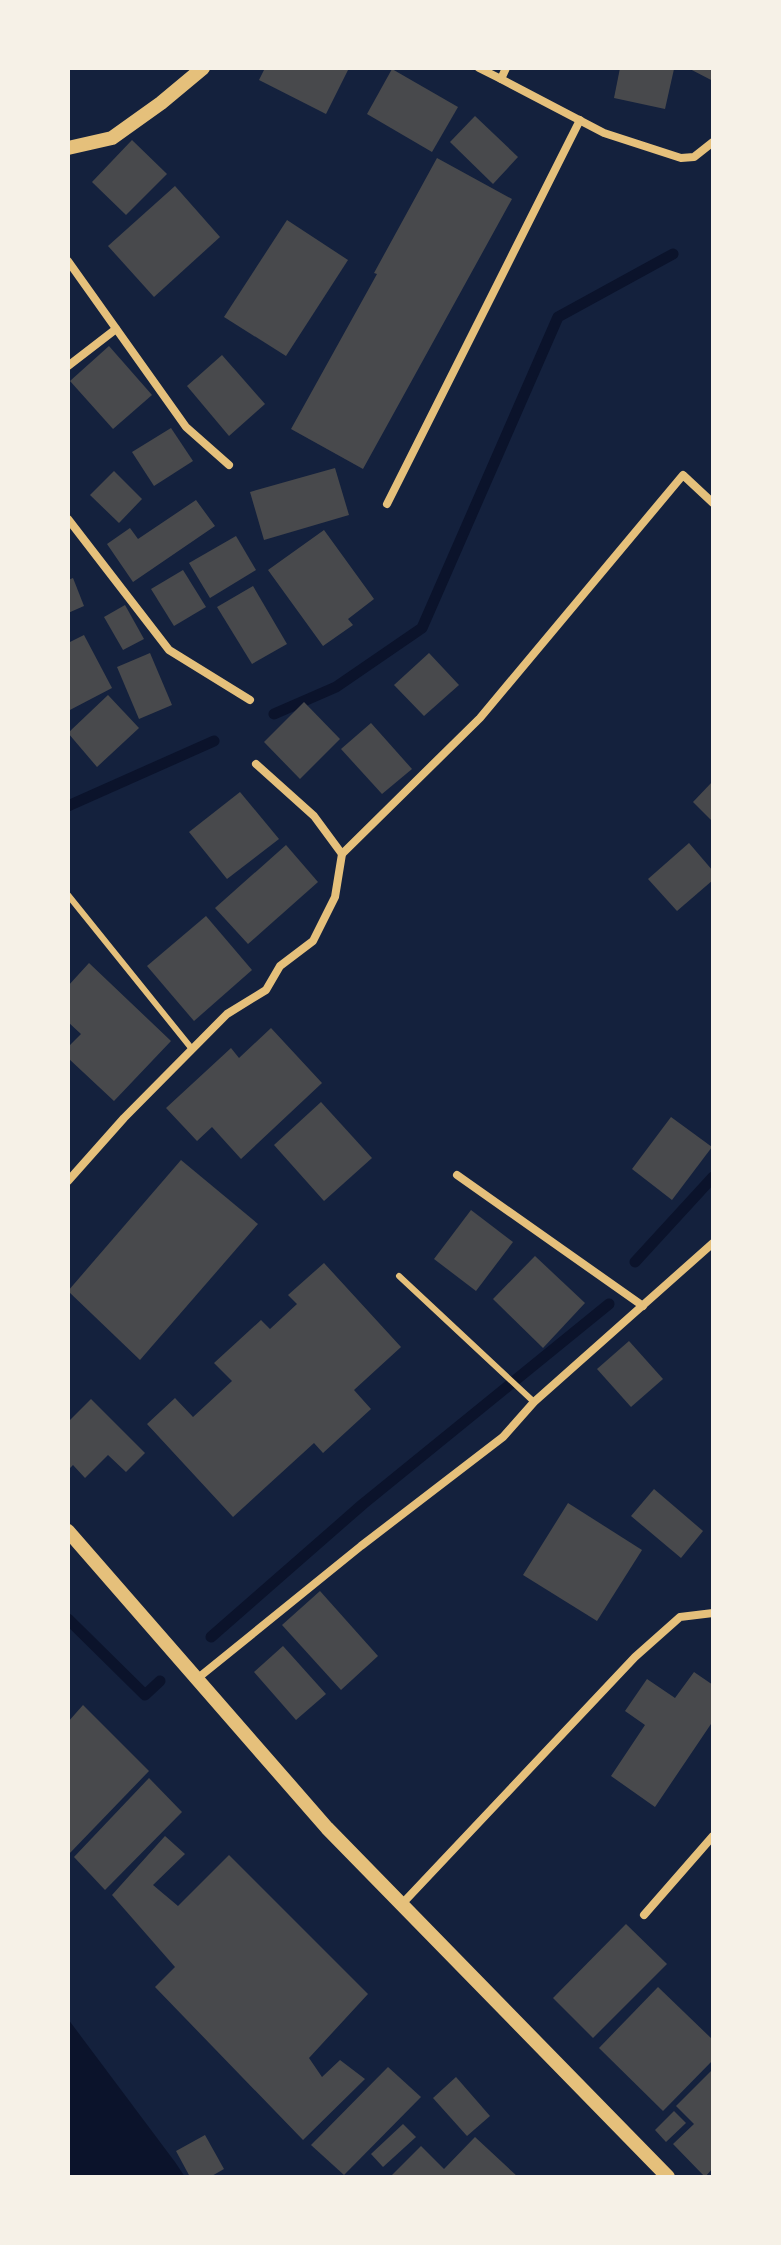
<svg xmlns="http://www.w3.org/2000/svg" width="781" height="2245" font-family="Figtree,sans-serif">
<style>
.water{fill:#0b132b}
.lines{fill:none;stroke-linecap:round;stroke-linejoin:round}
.stream{stroke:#0b132b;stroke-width:11}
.building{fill:#48494c}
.service{stroke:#e5c07b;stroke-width:6}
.minor{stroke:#e5c07b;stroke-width:8}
.tertiary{stroke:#e5c07b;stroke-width:14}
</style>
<rect width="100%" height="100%" fill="#14213d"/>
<!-- water -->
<path class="water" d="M68 2019 175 2162 185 2177H68Z"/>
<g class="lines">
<!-- stream -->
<g class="stream">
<path d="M274 714 336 687 422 628 558 317 673 254"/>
<path d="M68 806 214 741"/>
<path d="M635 1262 713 1177"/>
<path d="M68 1619 145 1695 160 1681"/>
<path d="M211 1637 363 1504 609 1304"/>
</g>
</g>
<!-- building -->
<g class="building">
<path d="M265 68H349L326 114 259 80Z"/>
<path d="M620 68 674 69 665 109 614 98Z"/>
<path d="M688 68H713V81Z"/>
<path d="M392 69 458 107 432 152 367 114Z"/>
<path d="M475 116 518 157 493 184 450 142Z"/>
<path d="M132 140 167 174 126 215 92 182Z"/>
<path d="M437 158 512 199 363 469 291 429 377 274 374 273Z"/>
<path d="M175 186 220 237 154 297 108 246Z"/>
<path d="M287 220 348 260 286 356 224 317Z"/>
<path d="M109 346 152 395 113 429 70 381Z"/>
<path d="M222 355 265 404 229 436 187 386Z"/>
<path d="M171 428 193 461 154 486 132 452Z"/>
<path d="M335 468 349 515 264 540 250 492Z"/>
<path d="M114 471 142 499 119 523 90 495Z"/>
<path d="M196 500 215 526 133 582 107 544 130 528 138 539Z"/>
<path d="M324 530 374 599 348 619 353 625 323 646 268 570Z"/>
<path d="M236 536 256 570 210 598 189 563Z"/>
<path d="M183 570 206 607 174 626 151 589Z"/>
<path d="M73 578 84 606 68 613V580Z"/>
<path d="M253 586 287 644 252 664 217 607Z"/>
<path d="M125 605 144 639 123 650 104 617Z"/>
<path d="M84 635 112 688 68 711V643Z"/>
<path d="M150 653 172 705 139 719 117 667Z"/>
<path d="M429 653 459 685 424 716 394 685Z"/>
<path d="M108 695 139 728 97 767 68 733Z"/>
<path d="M304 702 340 739 300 779 264 742Z"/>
<path d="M371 723 412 769 382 794 341 749Z"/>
<path d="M713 781V822L693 802Z"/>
<path d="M240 792 279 839 227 879 189 832Z"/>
<path d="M689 843 713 871V880L677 911 648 879Z"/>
<path d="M286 845 318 882 248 944 215 908Z"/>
<path d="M206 916 252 970 194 1021 147 966Z"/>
<path d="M89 963 171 1041 114 1101 68 1058V1047L81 1034 68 1022V986Z"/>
<path d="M271 1028 322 1083 241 1159 212 1127 197 1141 166 1108 231 1048 239 1058Z"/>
<path d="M321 1102 372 1158 324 1201 274 1145Z"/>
<path d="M671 1117 712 1147 672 1200 632 1169Z"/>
<path d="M181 1160 258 1224 140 1360 68 1291Z"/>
<path d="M471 1210 513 1242 476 1291 434 1259Z"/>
<path d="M535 1256 585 1303 543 1348 493 1299Z"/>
<path d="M324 1263 401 1347 354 1390 371 1409 323 1453 314 1443 233 1517 147 1424 175 1398 193 1417 232 1381 214 1363 261 1320 270 1329 297 1304 288 1295Z"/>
<path d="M629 1341 663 1379 631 1407 597 1369Z"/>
<path d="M91 1399 145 1453 126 1472 108 1455 85 1478 73 1465 68 1470V1422Z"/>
<path d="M654 1489 703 1531 681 1558 631 1516Z"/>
<path d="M568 1503 642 1550 597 1621 523 1575Z"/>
<path d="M320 1591 378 1656 341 1690 282 1625Z"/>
<path d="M283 1646 326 1694 296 1720 254 1672Z"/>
<path d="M694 1672 713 1685V1721L655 1807 611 1776 645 1725 625 1711 647 1679 675 1698Z"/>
<path d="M83 1705 149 1771 68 1855V1722Z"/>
<path d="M149 1778 182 1812 105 1890 74 1857Z"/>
<path d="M165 1836 185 1854 153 1885 178 1906 229 1855 368 1994 309 2058 322 2077 340 2060 365 2079 303 2140 155 1987 175 1967 112 1895Z"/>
<path d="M626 1924 667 1964 593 2038 553 1998Z"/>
<path d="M658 1987 713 2040V2060L663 2111 599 2048Z"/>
<path d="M388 2067 421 2097 344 2175 311 2145Z"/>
<path d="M713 2069V2168L705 2177 673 2144 694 2124 676 2106Z"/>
<path d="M456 2077 490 2116 467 2136 433 2098Z"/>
<path d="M674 2111 686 2123 666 2142 655 2130Z"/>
<path d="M403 2124 416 2137 383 2167 371 2154Z"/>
<path d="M205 2135 224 2169 210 2177H190L176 2151Z"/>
<path d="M475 2137 518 2177H390L421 2146 444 2169Z"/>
</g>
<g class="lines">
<!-- service -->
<g class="service">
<path d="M68 895 192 1049"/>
<path d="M399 1276 534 1402"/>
</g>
<!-- minor -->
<g class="minor">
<path d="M479 68 501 79 506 68"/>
<path d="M501 79 604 133 681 158 694 157 713 142"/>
<path d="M68 261 186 427 229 465"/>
<path d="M68 366 116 329"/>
<path d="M387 504 580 120"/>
<path d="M68 519 169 650 250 700"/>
<path d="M342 854 480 718 683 475 713 503"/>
<path d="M457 1175 643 1306"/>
<path d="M68 1181 124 1118 227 1014 266 990 280 966 313 941 335 897 342 854 314 816 256 764"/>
<path d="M198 1678 361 1546 503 1437 534 1402 713 1243"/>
<path d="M401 1905 635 1657 680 1617 713 1613"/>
<path d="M644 1915 713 1836"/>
</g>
<!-- tertiary -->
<g class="tertiary">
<path d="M68 148 112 138 161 103 203 68"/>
<path d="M68 1531 327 1828 668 2177"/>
</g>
</g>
<!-- border -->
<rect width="781" height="2245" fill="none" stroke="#f6f1e7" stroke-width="140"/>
</svg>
